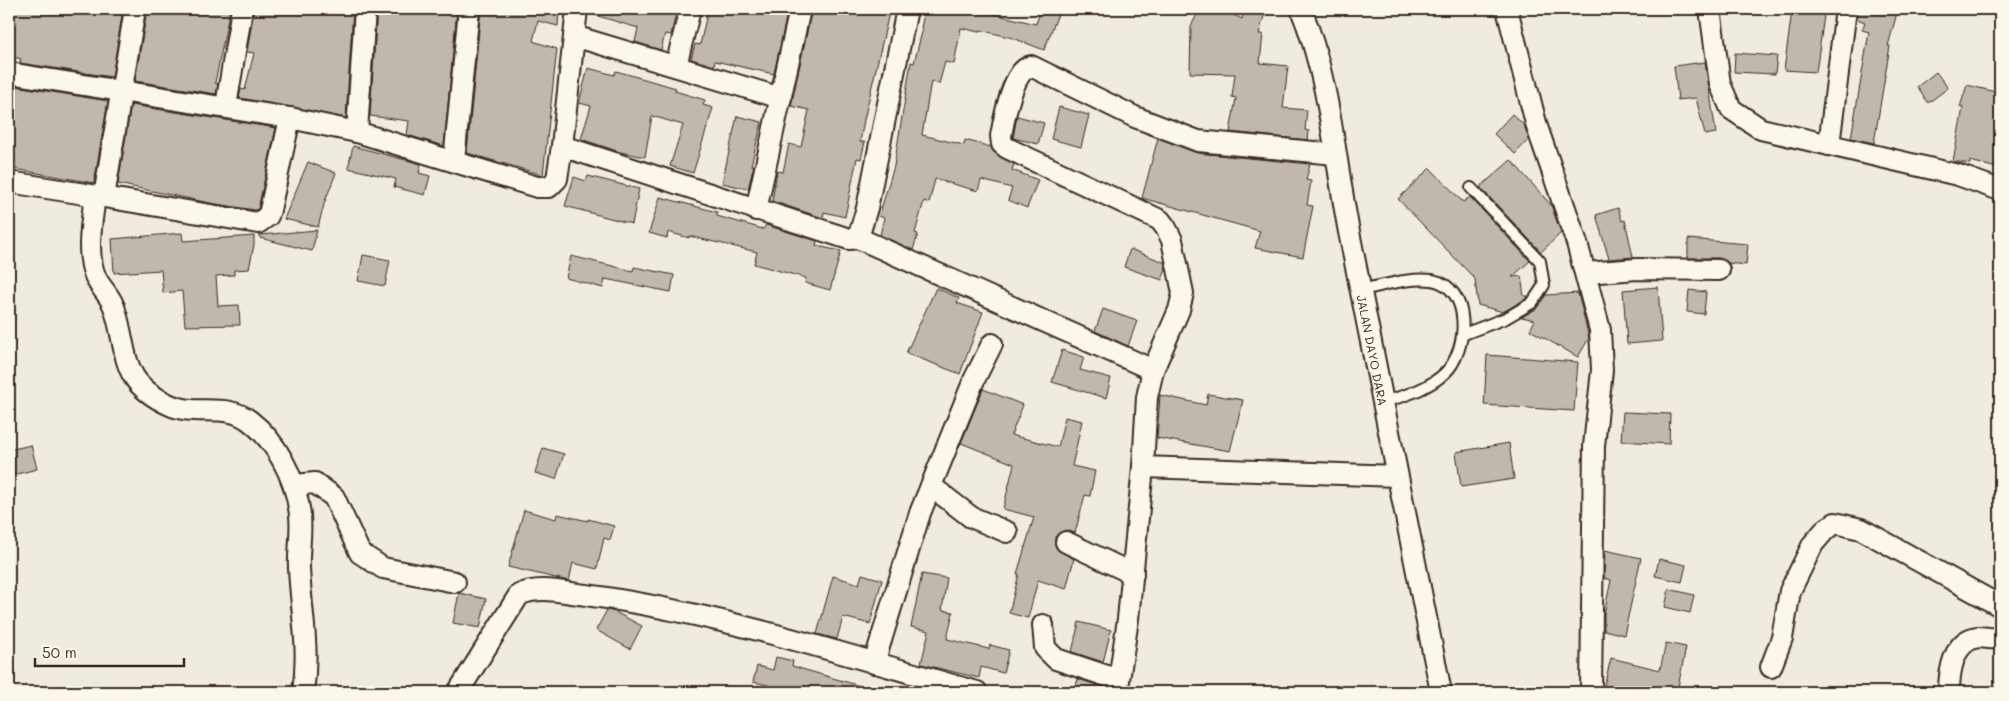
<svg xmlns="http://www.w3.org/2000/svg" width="2009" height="701" font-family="Mali,sans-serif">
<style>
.building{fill:#c0b8ad;stroke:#3b2a1e}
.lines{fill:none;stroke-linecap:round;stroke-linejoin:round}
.lane-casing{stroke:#3b2a1e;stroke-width:14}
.street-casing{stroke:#3b2a1e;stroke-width:24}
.lane{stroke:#fbf7ec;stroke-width:10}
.street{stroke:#fbf7ec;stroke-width:20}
.labels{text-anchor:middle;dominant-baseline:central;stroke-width:4;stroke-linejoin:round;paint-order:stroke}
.street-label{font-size:12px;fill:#3b2a1e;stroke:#fbf7ec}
</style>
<rect width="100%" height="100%" fill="#f0ebe0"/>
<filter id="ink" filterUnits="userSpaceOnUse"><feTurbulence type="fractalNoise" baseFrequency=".02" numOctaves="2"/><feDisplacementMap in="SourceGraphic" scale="10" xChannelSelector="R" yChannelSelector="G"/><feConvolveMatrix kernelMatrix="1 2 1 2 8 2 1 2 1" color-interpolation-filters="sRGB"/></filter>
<g filter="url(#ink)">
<!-- building -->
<g class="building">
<path d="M9 9H123L112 77 20 63 21 59 9 56Z"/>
<path d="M162 9H230L215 83 218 84 216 94 135 81 147 10 160 14Z"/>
<path d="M254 9H353L346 118 239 98 241 89 245 90 254 53 247 52Z"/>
<path d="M377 9H457L444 146 407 135 409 121 370 116Z"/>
<path d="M481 9H559L558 26 538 21 533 41 557 49 543 175 467 153Z"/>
<path d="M589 9H677L671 35 665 34 661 50 635 42 638 28 588 13Z"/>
<path d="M708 9H758L782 14 783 9H788L774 74 715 61 714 66 691 59 695 44 700 45Z"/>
<path d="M812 9H890L864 120 860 142H865L861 159 857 158 845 217 824 212 823 218 772 201 777 171 783 172 789 144 801 147 809 110 791 106Z"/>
<path d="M925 9H973L1036 24 1041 9H1060L1044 50 1013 38 980 30 979 32 961 28 954 64 945 62 939 84 931 81 922 135 964 145 965 140 991 147 1000 157 1014 164 1012 170 1038 180 1027 208 1008 200 1012 188 981 180 978 191 935 179 929 203 924 201 915 233 918 234 913 250 880 235 884 218 879 216 894 166 911 62 914 63 923 28H921Z"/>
<path d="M1200 9H1221L1242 19 1245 9H1266L1259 34H1263L1260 63 1288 66 1283 108 1307 110 1305 130 1309 131 1308 140 1230 132 1236 98 1232 97 1235 74 1190 73 1191 26Z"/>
<path d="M1798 9H1825L1816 72 1784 70 1792 11H1797Z"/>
<path d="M1858 9H1898L1888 46H1890L1874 143 1851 138 1869 32 1862 30 1865 22 1857 19Z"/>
<path d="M1735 53 1777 56 1775 74 1734 72Z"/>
<path d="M1705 62 1716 133 1705 135 1696 98 1678 100 1674 66Z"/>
<path d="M588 68 614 75 616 71 676 88 675 91 705 100 703 105 713 108 693 173 670 166 683 125 652 116 645 157 620 152 581 139 591 106 579 103Z"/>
<path d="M1936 72 1948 88 1928 103 1917 87Z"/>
<path d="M1967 85 2000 93V153L1997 168 1970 161V164L1953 161 1963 108 1960 107Z"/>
<path d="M15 86 108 101 94 183 9 168V90L14 91Z"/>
<path d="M131 105 276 128 258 209 255 210 210 203 118 184Z"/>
<path d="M1059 107 1089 115 1081 147 1051 139Z"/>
<path d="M1512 114 1524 125 1529 139 1515 154 1494 134Z"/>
<path d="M737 116 762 122 751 165H754L748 189 722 183Z"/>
<path d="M1017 116 1044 123 1038 144 1013 138Z"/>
<path d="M1158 138 1197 153 1310 164 1306 180 1311 181 1307 205 1313 206 1303 257 1255 248 1260 231 1142 198Z"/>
<path d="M353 146 421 164 419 173 430 176 425 195 394 187 396 179 348 168Z"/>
<path d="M1511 160 1551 205 1561 233 1541 252 1480 187Z"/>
<path d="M308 162 336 173 325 201 318 227 284 219Z"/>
<path d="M1430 168 1463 202 1470 197 1530 261 1512 277 1521 276 1524 296H1529L1527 298 1503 312 1478 305 1475 279 1398 199Z"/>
<path d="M588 176 639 189 632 224 565 206 574 177 586 181Z"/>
<path d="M660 197 717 212V216L763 229 766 225 817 241 816 246 841 251 830 290 805 283 806 278 754 264 757 252 689 236V238L668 232 667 238 649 233Z"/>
<path d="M1618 208 1622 221 1625 220 1633 257 1609 259 1596 215Z"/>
<path d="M317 230 312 251 260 238V235Z"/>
<path d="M182 233 183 241 254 236V245L249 269 234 270V275L216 276 218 306 239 305 240 325 185 326 182 291 163 293 161 270 114 273 112 239Z"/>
<path d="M1688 239 1748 244 1746 265 1728 263 1719 258H1688Z"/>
<path d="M1130 249 1164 262 1166 269 1162 280 1124 267Z"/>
<path d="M363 255 390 260 385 286 358 281Z"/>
<path d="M571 256 633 271 634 267 674 275 671 292 605 279 603 288 566 278Z"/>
<path d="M1658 287 1662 341 1627 344 1623 290Z"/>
<path d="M936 288 959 298 957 303 983 312 960 374 906 353Z"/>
<path d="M1689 290 1706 292 1704 314 1687 312Z"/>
<path d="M1578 293 1589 338 1578 357 1530 330 1535 320 1522 317 1536 309 1546 295Z"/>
<path d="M1103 309 1137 321 1128 346 1095 331Z"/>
<path d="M1062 350 1084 357 1080 370 1111 378 1106 398 1052 382Z"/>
<path d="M1487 355 1578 362 1574 411 1484 405Z"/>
<path d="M983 389 1023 405 1011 435 1058 447 1065 417 1082 421 1072 466 1095 471 1090 496 1085 495 1075 533 1065 530 1055 537 1057 549 1074 559 1066 589 1038 580 1028 618 1009 613 1019 574H1017L1034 517 1003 509 1014 464 961 443Z"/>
<path d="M1208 394 1243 400 1230 451 1157 438 1160 395 1206 405Z"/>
<path d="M1623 412 1670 414 1669 444 1621 441Z"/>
<path d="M1509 443 1514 479 1461 487 1456 452Z"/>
<path d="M31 445 37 469 9 476V450Z"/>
<path d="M543 448 564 454 556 479 535 473Z"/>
<path d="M524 510 556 519 557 514 588 521V519L614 526 610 540 604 538 597 569 573 563 569 581 508 567Z"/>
<path d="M1605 550 1641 558 1624 635 1604 630V614L1611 580 1604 578Z"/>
<path d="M1659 559 1686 565 1682 582 1655 576Z"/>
<path d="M862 574 882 580 870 624 843 617 837 639 817 634 833 576 859 584Z"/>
<path d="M922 574 947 578 942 610 953 612 947 639 989 649 990 645 1009 650 1003 673 981 667 979 678 921 664 929 631 911 627Z"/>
<path d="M1669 589 1694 595 1690 613 1665 607Z"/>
<path d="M459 593 486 599 480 628 453 623Z"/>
<path d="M607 610 615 612 642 626 630 649 596 630Z"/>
<path d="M1079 622 1111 630 1103 662 1072 652Z"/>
<path d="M1666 643 1686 647 1677 692H1630L1604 686 1611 658 1660 670Z"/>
<path d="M776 657 793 661 792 666 867 688 866 692H767L768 685 753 682 757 666 773 670Z"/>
<path d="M1078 679 1097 685 1095 692H1074Z"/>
</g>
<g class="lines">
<!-- lane casing -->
<g class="lane-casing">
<g id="lane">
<path d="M1360 290C1383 286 1409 277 1432 280 1472 287 1469 350 1445 373 1428 389 1406 395 1384 402"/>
<path d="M1464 334 1506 318 1532 303 1544 285 1540 261 1471 188"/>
</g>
</g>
<!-- street casing -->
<g class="street-casing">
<g id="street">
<path id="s1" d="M1301 9C1330 80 1335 162 1350 237 1380 389 1410 541 1441 692"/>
<path d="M1507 9 1537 127 1577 243 1600 330 1602 370 1594 446 1591 692"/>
<path d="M1710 9 1720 84 1731 109 1761 129 1958 175 2000 190"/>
<path d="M574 36 781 98"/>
<path d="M676 66 690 9"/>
<path d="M9 73 290 118 357 132 537 187H549L557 179 562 146 577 9"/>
<path d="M226 106 242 9"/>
<path d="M357 132 365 9"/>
<path d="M1829 145 1846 9"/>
<path d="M562 146 849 239 858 238 867 208 907 9"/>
<path d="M1335 154 1198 141 1135 117 1031 66C1013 69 1004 119 1001 136L1002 144 1007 148 1160 220 1166 228 1172 240 1183 293 1179 310 1153 370 1147 397 1143 467 1397 476"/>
<path d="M454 161 469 9"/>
<path d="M9 182 104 197 135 9"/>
<path d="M95 196C92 221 85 254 96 278 101 289 112 297 115 310 129 355 119 382 170 405 196 417 226 402 250 421 276 441 294 476 299 508 303 527 298 549 299 568 301 613 310 647 303 692"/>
<path d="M104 197 258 223 268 216 270 210 290 118"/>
<path d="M756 210 800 9"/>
<path d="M858 238 1153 370"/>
<path d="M1586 273 1637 269 1719 270"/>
<path d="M294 485 315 483 334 497 360 553 383 568 455 582"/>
<path d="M931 486 971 517 1007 532"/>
<path d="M1066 542 1133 574"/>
<path d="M1043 625 1045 648 1056 659 1119 680"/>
<path d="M874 663 920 513 974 380 992 344"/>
<path d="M1771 667 1782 638 1790 591 1813 544 1825 530 1835 523 1861 529 2000 606"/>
<path d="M458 692 519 595C539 585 565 593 586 595 719 613 849 656 977 692"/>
<path d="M1115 692 1119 680 1128 619 1143 467"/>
<path d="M1949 692C1949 673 1953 640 1978 637 1987 637 1992 641 2000 635"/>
</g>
</g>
<!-- lane -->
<use href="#lane" class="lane"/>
<!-- street -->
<use href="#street" class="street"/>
</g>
</g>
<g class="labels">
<!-- street labels -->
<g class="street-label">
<text stroke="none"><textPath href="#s1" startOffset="349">JALAN DAYO DARA</textPath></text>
</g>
</g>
<!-- margin -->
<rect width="2009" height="701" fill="none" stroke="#fbf7ec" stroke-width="30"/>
<rect x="15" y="15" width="1979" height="671" fill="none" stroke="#3b2a1e" stroke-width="2" filter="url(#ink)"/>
<!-- scale -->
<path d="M35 658v8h149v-8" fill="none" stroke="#3b2a1e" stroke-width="2.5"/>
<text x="42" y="658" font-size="15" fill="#3b2a1e" stroke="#fbf7ec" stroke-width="4" paint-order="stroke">50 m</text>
</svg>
